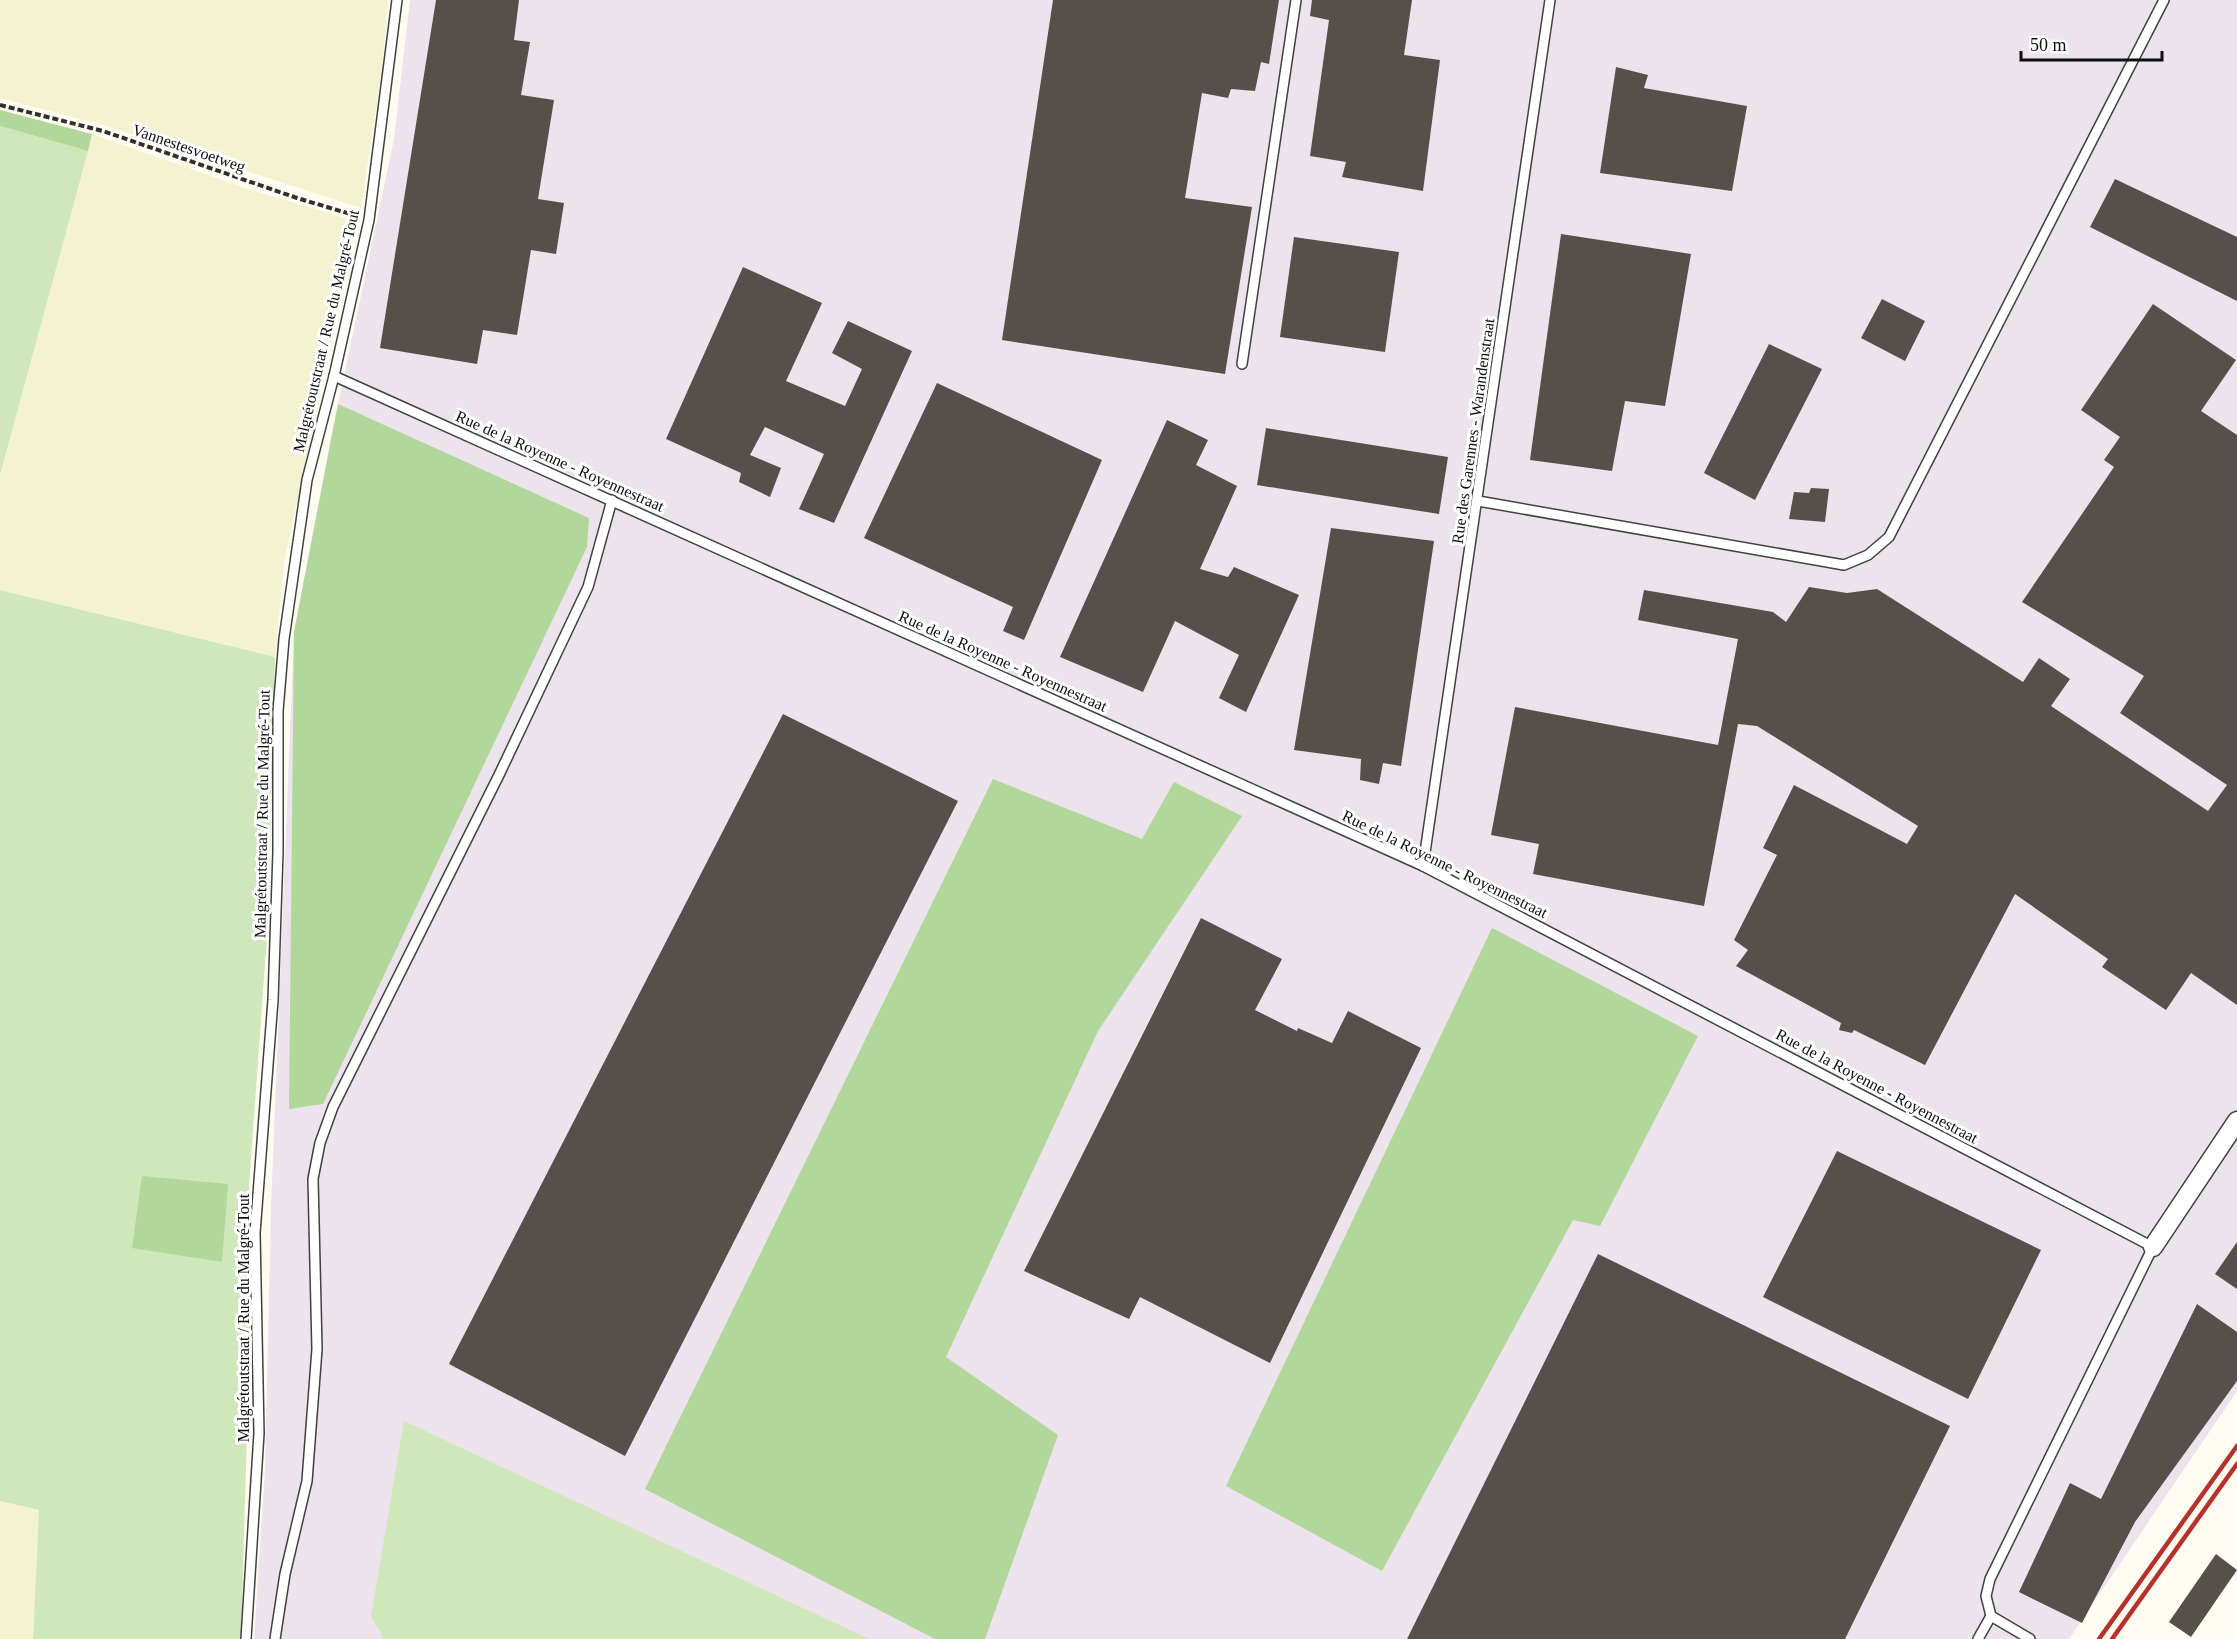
<svg xmlns="http://www.w3.org/2000/svg" width="2237" height="1639" font-family="'Times New Roman',serif">
<style>
.industrial{fill:#ece3ec}
.farmland{fill:#f3f3d1}
.green{fill:#cfe7bb}
.forest{fill:#b2d79b}
.building{fill:#56504b}
.lines{fill:none;stroke-linecap:round;stroke-linejoin:round}
.service-casing{stroke:#414141;stroke-width:12}
.minor-casing{stroke:#414141;stroke-width:21}
.path{stroke:#303030;stroke-width:4;stroke-dasharray:6 3;stroke-linecap:butt}
.service{stroke:#fff;stroke-width:9}
.minor{stroke:#fff;stroke-width:18}
.rail{stroke:#b8302d;stroke-width:4.5}
.labels{text-anchor:middle;dominant-baseline:central;stroke-width:6;stroke-linejoin:round;paint-order:stroke}
.street-label{font-size:16px;fill:#0e0e0e;stroke:#fff}
</style>
<rect width="100%" height="100%" fill="#fefcf0"/>
<!-- industrial -->
<path class="industrial" d="M410 0H2237V1391L2069 1639H254L265 1470 271 1209 294 632 330 442 394 139Z"/>
<!-- farmland -->
<g class="farmland">
<path d="M0 0H388L382 69 361 208 103 125 0 98Z"/>
<path d="M92 134 245 188 349 219 356 233 284 562 275 657 0 590V475Z"/>
<path d="M0 1501 39 1510 33 1639H0Z"/>
</g>
<!-- green -->
<g class="green">
<path d="M0 126 88 151 0 475Z"/>
<path d="M0 590 275 657 268 922 249 1186 250 1330 241 1639H33L39 1510 0 1501Z"/>
<path d="M404 1421 869 1639H384L371 1616Z"/>
</g>
<!-- forest -->
<g class="forest">
<path d="M0 110 92 134 88 151 0 126Z"/>
<path d="M338 404 589 518 587 547 323 1104 289 1109 294 632Z"/>
<path d="M993 779 1142 839 1174 782 1242 816 1098 1031 946 1357 1058 1435 985 1639H935L645 1489Z"/>
<path d="M1492 928 1698 1036 1600 1226 1573 1220 1382 1571 1226 1486Z"/>
<path d="M142 1176 228 1184 222 1262 132 1248Z"/>
</g>
<!-- building -->
<g class="building">
<path d="M436 0H519L514 40 530 42 521 95 554 100 538 199 564 203 556 254 531 250 517 335 483 330 477 364 380 348Z"/>
<path d="M1053 0H1279L1269 64 1261 62 1255 91 1231 89 1228 98 1202 93 1185 198 1252 207 1225 374 1002 340Z"/>
<path d="M1312 0H1412L1404 55 1440 60 1423 191 1342 177 1346 162 1310 156 1329 20 1310 16Z"/>
<path d="M1616 67 1648 75 1644 88 1747 106 1732 191 1600 173Z"/>
<path d="M2115 179 2237 237V301L2090 227Z"/>
<path d="M1561 234 1691 254 1665 406 1625 401 1612 471 1530 460Z"/>
<path d="M1294 237 1399 252 1385 352 1280 337Z"/>
<path d="M743 267 822 303 786 381 845 406 862 369 832 353 848 321 912 351 834 523 799 509 824 454 765 427 750 455 781 468 770 497 739 482 741 473 666 439Z"/>
<path d="M1882 299 1925 321 1905 361 1861 338Z"/>
<path d="M2153 304 2236 360 2201 411 2237 435V1005L2191 973 2166 1010 2102 967 2108 959 2015 894 1925 1065 1854 1030 1852 1033 1839 1030 1841 1023 1736 966 1748 950 1734 940 1777 855 1763 848 1794 785 1907 844 1918 826 1757 726 1738 724 1704 906 1533 874 1539 844 1491 835 1515 707 1718 745 1738 639 1638 620 1644 590 1773 612 1786 622 1809 587 1847 593 1877 589 2023 682 2039 658 2070 679 2051 706 2208 811 2227 785 2120 713 2144 676 2022 602 2114 467 2104 460 2120 437 2081 410Z"/>
<path d="M1769 344 1822 369 1755 500 1704 473Z"/>
<path d="M937 383 1102 460 1024 640 1003 631 1013 607 864 538Z"/>
<path d="M1167 420 1208 440 1196 465 1237 486 1200 569 1228 577 1234 567 1299 595 1246 712 1219 698 1239 655 1175 621 1143 692 1060 657Z"/>
<path d="M1266 428 1448 457 1439 514 1257 485Z"/>
<path d="M1811 488 1829 489 1825 522 1789 519 1794 492 1809 493Z"/>
<path d="M1331 528 1434 541 1401 766 1383 763 1379 784 1360 780 1361 759 1294 750Z"/>
<path d="M783 714 958 801 625 1456 449 1364Z"/>
<path d="M1201 918 1282 959 1255 1010 1297 1031 1298 1028 1332 1043 1348 1011 1421 1048 1270 1363 1140 1297 1129 1319 1024 1271Z"/>
<path d="M1837 1151 2041 1250 1968 1399 1763 1297Z"/>
<path d="M2237 1242V1289L2215 1274Z"/>
<path d="M1598 1254 1950 1426 1845 1639H1407Z"/>
<path d="M2197 1304 2237 1332V1381L2135 1522 2082 1623 2019 1592 2070 1483 2101 1499Z"/>
<path d="M2216 1554 2237 1570 2191 1637 2169 1622Z"/>
</g>
<g class="lines">
<!-- service casing -->
<g class="service-casing">
<g id="service">
<path d="M1242 364 1296 0"/>
<path d="M334 376 1423 866 2153 1247 1990 1579 1986 1596 1991 1616 2030 1639"/>
<path d="M1478 501 1844 565 1868 555 1889 537 2164 0"/>
<path d="M1423 866 1550 0"/>
<path d="M246 1639 259 1433 255 1233 273 1000 278 852V711L284 639 307 480 334 376 369 220 397 0"/>
<path d="M275 1639 285 1574 307 1481 317 1349 313 1179 320 1143 333 1107 499 775 588 587 612 500"/>
<path d="M1978 1639 1991 1616"/>
</g>
</g>
<!-- minor casing -->
<g class="minor-casing">
<path id="minor" d="M2153 1247 2237 1121"/>
</g>
<!-- path -->
<path class="path" d="M0 105 103 131 297 198 357 216"/>
<!-- service -->
<use href="#service" class="service"/>
<!-- minor -->
<use href="#minor" class="minor"/>
<!-- rail -->
<g class="rail">
<path d="M2099 1639 2237 1446"/>
<path d="M2112 1639 2237 1464"/>
</g>
</g>
<g class="labels">
<!-- street labels -->
<g class="street-label">
<text transform="translate(189 148) rotate(19)">Vannestesvoetweg</text>
<text transform="translate(326 331) rotate(-77)">Malgrétoutstraat / Rue du Malgré-Tout</text>
<text transform="translate(1473 431) rotate(-82)">Rue des Garennes - Warandenstraat</text>
<text transform="translate(560 461) rotate(24)">Rue de la Royenne - Royennestraat</text>
<text transform="translate(1003 661) rotate(24)">Rue de la Royenne - Royennestraat</text>
<text transform="translate(262 814) rotate(-89)">Malgrétoutstraat / Rue du Malgré-Tout</text>
<text transform="translate(1445 864) rotate(26)">Rue de la Royenne - Royennestraat</text>
<text transform="translate(1877 1086) rotate(28)">Rue de la Royenne - Royennestraat</text>
<text transform="translate(243 1318) rotate(-90)">Malgrétoutstraat / Rue du Malgré-Tout</text>
</g>
</g>
<!-- scale -->
<path d="M2021 51v9h141v-9" fill="none" stroke="#0e0e0e" stroke-width="3"/>
<text x="2030" y="51" font-size="18" fill="#0e0e0e" stroke="#ffffff" stroke-width="4.5" paint-order="stroke">50 m</text>
</svg>
